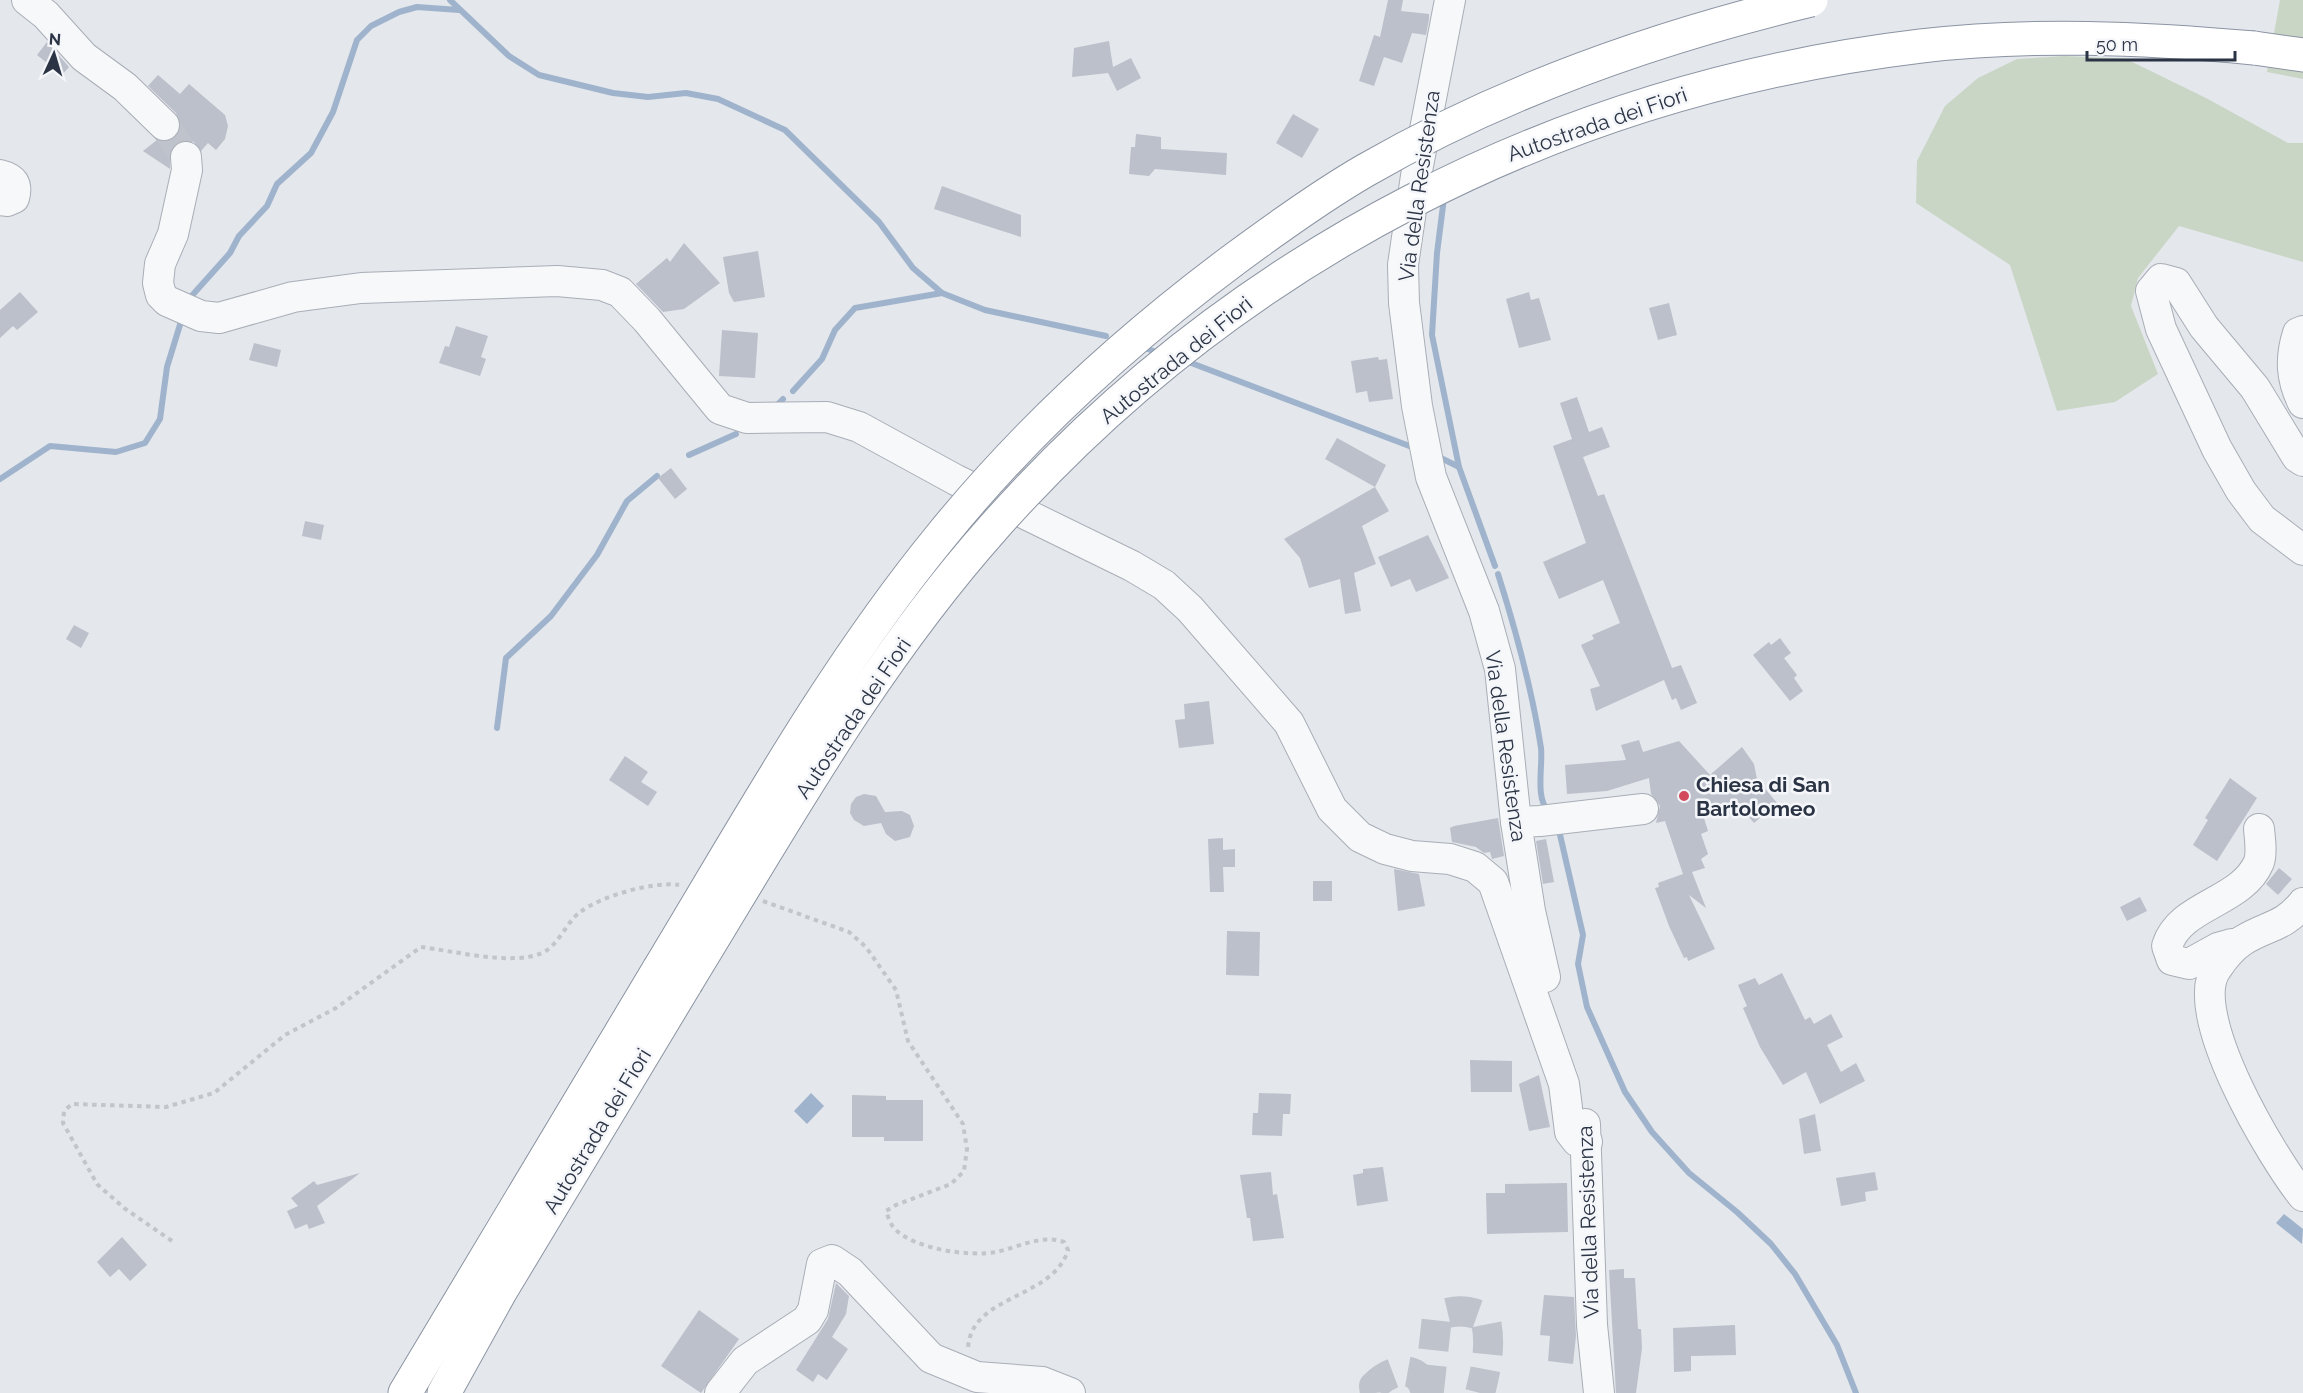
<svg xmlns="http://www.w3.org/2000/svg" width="2303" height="1393" font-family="Raleway,sans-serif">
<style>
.green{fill:#c9d6c5}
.water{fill:#9fb4cc}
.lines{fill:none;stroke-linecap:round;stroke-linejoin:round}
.stream{stroke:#9fb4cc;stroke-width:6}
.building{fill:#bbc0ca}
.minor-tunnel{stroke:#bfc3cb;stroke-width:30;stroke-dasharray:30 15;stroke-linecap:butt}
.minor-casing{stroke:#a9aeb7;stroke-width:32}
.highway-casing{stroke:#8b94a3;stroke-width:35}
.path{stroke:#c2c5cb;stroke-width:4;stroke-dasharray:4.5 4.5;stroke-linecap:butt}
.minor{stroke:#f7f8fa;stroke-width:30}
.highway{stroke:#fff;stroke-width:33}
.highway-bridge-casing{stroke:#8b94a3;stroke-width:35;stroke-linecap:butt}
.highway-bridge{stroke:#fff;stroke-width:33}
.poi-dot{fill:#d1495b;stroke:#f4f6f9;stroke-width:2}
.labels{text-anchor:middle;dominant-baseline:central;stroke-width:5;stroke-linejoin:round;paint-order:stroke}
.street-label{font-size:21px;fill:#2b3445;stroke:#f4f6f9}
.poi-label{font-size:21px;font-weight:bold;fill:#2b3445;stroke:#f4f6f9;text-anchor:start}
</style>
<rect width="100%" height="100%" fill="#e4e7ec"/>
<!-- green -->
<g class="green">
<path d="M2280 0H2303V79L2267 72Z"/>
<path d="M2065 56 2126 59 2206 98 2288 143H2303V262L2179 226 2138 278 2131 306 2158 374 2115 402 2057 411 2010 265 1916 203 1917 161 1945 106 1978 78 2017 59Z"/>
</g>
<!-- water -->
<g class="water">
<path d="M811 1093 824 1106 807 1124 794 1111Z"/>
<path d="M2284 1214 2303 1229 2302 1244 2276 1223Z"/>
</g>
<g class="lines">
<!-- stream -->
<g class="stream">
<path d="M450 0 509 56 539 75 613 93 648 97 686 93 718 99 785 130 879 222 913 268 942 293 985 310 1106 336"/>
<path d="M1444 198 1437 253 1432 335 1459 467 1495 566"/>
<path d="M188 300 230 253 239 236 267 206 277 184 311 153 333 112 357 40 371 26 399 12 417 7 459 10"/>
<path d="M1145 348 1162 354"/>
<path d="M1186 361 1412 447"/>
<path d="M793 391 822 359 835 330 855 308 942 293"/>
<path d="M774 408 783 399"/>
<path d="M689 455 736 434"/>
<path d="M1437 456 1459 467"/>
<path d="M0 479 50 446 116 452 145 443 160 419 167 367 183 315"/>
<path d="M1498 574C1516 631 1532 688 1541 748 1543 766 1535 797 1548 811"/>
<path d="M497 728 506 658 551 616 597 555 627 501 657 476"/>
<path d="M1558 826 1583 935 1578 964 1587 1007 1625 1092 1652 1132 1689 1173 1737 1212 1771 1244 1795 1274 1837 1345 1856 1393"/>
</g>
</g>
<!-- building -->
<g class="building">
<path d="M1388 0H1403L1401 11 1429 14V19L1426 35 1412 33 1402 63 1384 57 1374 86 1359 81 1374 35 1380 37Z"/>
<path d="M1109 41 1113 67 1131 58 1141 78 1117 91 1108 73 1072 77 1074 48Z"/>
<path d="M47 42 69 67 62 75 37 55Z"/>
<path d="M158 75 180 94 189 84 225 115 228 126 225 139 216 150 208 143 201 151 193 141 177 142 170 150V169L143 151 157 140 168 142 176 137 181 129 176 113 148 86Z"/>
<path d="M1293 114 1319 129 1302 158 1276 143Z"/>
<path d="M1136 134 1161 137V149L1227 153 1226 175 1155 169 1149 176 1129 174 1131 147H1135Z"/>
<path d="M942 186 1021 215V237L934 209Z"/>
<path d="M684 243 720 283 684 309 663 312 636 284 667 258 670 262Z"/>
<path d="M758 251 765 297 734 302 729 293 723 257Z"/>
<path d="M20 292 38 312 17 330 13 326 0 338V310Z"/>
<path d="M1529 292 1531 300 1539 298 1551 340 1519 348 1506 299Z"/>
<path d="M1669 303 1677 335 1658 340 1649 308Z"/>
<path d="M456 326 488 336 481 357 486 359 480 376 439 363 445 346 449 347Z"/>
<path d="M722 330 758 333 755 378 719 376Z"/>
<path d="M254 343 281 350 277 367 249 360Z"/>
<path d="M1378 357 1379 360 1387 359 1393 399 1369 402 1367 391 1356 393 1351 361Z"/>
<path d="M1577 397 1589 432 1602 427 1610 447 1583 457 1598 496 1604 494 1672 668 1681 665 1697 703 1681 710 1676 698 1672 700 1664 680 1596 711 1590 689 1600 686 1581 645 1594 639 1592 635 1620 623 1603 580 1559 599 1543 562 1586 543 1553 446 1572 439 1560 403Z"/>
<path d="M1337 438 1386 465 1375 487 1325 459Z"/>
<path d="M671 468 687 489 675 499 658 478Z"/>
<path d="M1375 487 1389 511 1362 526 1376 564 1354 573 1361 611 1345 614 1340 579 1309 588 1300 558 1284 539Z"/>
<path d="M305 521 324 525 321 540 302 536Z"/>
<path d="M1428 535 1449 578 1416 592 1410 579 1391 587 1378 557Z"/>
<path d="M74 625 89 633 81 648 66 639Z"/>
<path d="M1780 638 1791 653 1784 658 1797 675 1794 678 1803 691 1790 701 1753 655 1769 642 1771 645Z"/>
<path d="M1209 701 1214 744 1179 748 1175 720 1185 719 1184 704Z"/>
<path d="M1639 740 1643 752 1679 741 1710 775 1742 747 1754 764 1757 779 1777 803 1754 823 1741 808 1703 815 1708 831 1701 834 1708 854 1701 859 1705 868 1692 872 1706 908 1689 895 1715 949 1688 961 1687 957 1684 958 1669 926 1655 888 1659 887 1658 883 1683 874 1665 821 1656 823 1660 806 1651 794 1649 778 1607 791 1567 794 1565 765 1626 760 1621 745Z"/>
<path d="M625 756 648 772 641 782 657 792 648 806 609 780Z"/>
<path d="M2230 778 2257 798 2217 861 2193 845 2208 820 2205 818Z"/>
<path d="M864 794 876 796 885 812 902 811 910 815 914 826 910 837 895 841 886 834 881 823 864 826 854 820 850 813 851 804 856 797Z"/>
<path d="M1498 818 1504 856 1492 859 1490 852 1484 853 1476 847 1452 842 1450 828 1454 826Z"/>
<path d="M1223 838V850L1235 849V867H1223L1224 892H1210L1208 839Z"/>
<path d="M1546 839 1554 882 1543 884 1536 841Z"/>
<path d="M2279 868 2292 879 2278 895 2266 884Z"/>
<path d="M1394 869 1419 874 1425 906 1398 911Z"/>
<rect x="1313" y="881" width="19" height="20"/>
<path d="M2140 897 2147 911 2127 921 2120 907Z"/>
<path d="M1227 931 1260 932 1259 976 1226 975Z"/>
<path d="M1782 973 1805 1020 1810 1017 1814 1024 1831 1014 1843 1037 1827 1045 1841 1072 1856 1063 1865 1081 1820 1104 1806 1072 1783 1085 1760 1047 1743 1008 1747 1006 1738 985 1755 978 1759 985Z"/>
<path d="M1470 1060 1512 1061V1092H1471Z"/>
<path d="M1539 1075 1550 1127 1529 1131 1519 1084Z"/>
<path d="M1259 1093 1291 1094 1290 1114H1283L1282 1136 1252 1135 1253 1113H1258Z"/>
<path d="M852 1095 886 1096V1100H923V1141H884V1137H852Z"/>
<path d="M1815 1114 1821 1151 1804 1154 1799 1119Z"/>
<path d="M1383 1167 1388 1201 1357 1206 1353 1175 1363 1173V1169Z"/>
<path d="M1271 1172 1273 1195 1277 1194 1284 1238 1253 1241 1250 1218H1247L1240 1175Z"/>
<path d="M1875 1172 1878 1190 1865 1192 1866 1201 1841 1206 1836 1178Z"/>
<path d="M360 1173 317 1206 325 1223 309 1229 307 1224 295 1229 287 1211 298 1206 291 1198 314 1181 317 1185Z"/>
<path d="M1567 1183 1568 1232 1487 1234 1486 1193H1505V1184Z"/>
<path d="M122 1237 147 1265 130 1281 119 1269 110 1277 97 1262Z"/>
<path d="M1624 1269V1278H1635L1638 1329H1641L1642 1348 1636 1393H1616L1609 1270Z"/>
<path d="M836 1283 849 1296 846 1314 832 1337 848 1349 827 1380 818 1374 813 1382 796 1370 828 1319Z"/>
<path d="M1544 1295 1574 1297 1576 1336 1573 1364 1548 1361 1550 1336 1540 1335Z"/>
<path d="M699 1310 739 1339 701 1393 661 1366Z"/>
<path d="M1735 1325 1736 1355 1691 1356V1371L1674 1372 1673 1328Z"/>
</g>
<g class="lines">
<!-- minor-tunnel -->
<g class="minor-tunnel">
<path d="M164 125 186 157"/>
<path d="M1375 1393 1374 1386C1392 1368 1419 1362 1426 1393"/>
<path d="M1425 1393 1429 1390 1437 1317C1451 1309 1472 1310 1485 1318 1492 1343 1486 1369 1480 1393"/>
</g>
<!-- minor casing -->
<g class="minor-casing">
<g id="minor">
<path d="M27 0 46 15 84 57 125 87 164 125"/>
<path d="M1450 0 1416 176 1403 265 1404 303 1417 406 1431 477 1484 611 1500 669 1516 822 1530 911 1545 977"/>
<path d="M186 157 187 170 173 234 160 264 158 283 161 295 167 301 201 316 219 318 293 297 361 288 557 281 602 285 620 292 647 320 720 409 747 418 827 417 859 427 956 480 1132 566 1164 585 1190 609 1289 723 1332 809 1360 837 1385 849 1412 856 1450 859 1475 867 1493 882 1564 1084 1570 1132 1577 1141 1587 1142"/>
<path d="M0 175C13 178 18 184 14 198L7 201 0 200"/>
<path d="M2303 331 2298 333C2290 358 2291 379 2303 403"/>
<path d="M2303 461 2297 457 2255 388 2204 327 2176 283 2161 279 2151 291 2161 329 2217 449 2241 491 2262 519 2303 550"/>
<path d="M1516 822 1540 821 1643 809"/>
<path d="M2303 903C2283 928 2267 925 2242 941 2233 947 2223 959 2217 968 2184 1011 2273 1159 2303 1196"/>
<path d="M2232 944 2218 948 2189 964 2172 960 2167 946C2180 904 2242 903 2259 862 2262 853 2260 839 2259 829"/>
<path d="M1585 1124 1592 1325 1599 1393"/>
<path d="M720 1393 745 1361 807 1320 813 1310 822 1264 832 1260 850 1272 931 1358 977 1377 1042 1382 1070 1393"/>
</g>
</g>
<!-- highway casing -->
<g class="highway-casing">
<g id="highway">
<path d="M2254 48 2303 55"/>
<path d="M405 1393 659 969"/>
<path d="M444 1393 500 1292 686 983"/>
</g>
</g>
<!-- path -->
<g class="path">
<path d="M763 901 849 932 866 947 896 990 908 1041 963 1124 967 1149 964 1171 951 1184 896 1205 886 1211C888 1216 890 1224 894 1228 913 1249 969 1257 996 1252 1020 1247 1041 1234 1064 1242L1068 1250C1053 1300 970 1294 968 1349"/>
<path d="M172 1241 124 1208 97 1184 63 1123 64 1111 72 1104 166 1107 214 1093 285 1035 336 1008 421 947C454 951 512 966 542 953 558 946 566 923 579 913 600 896 654 881 679 885"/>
</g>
<!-- minor -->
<use href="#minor" class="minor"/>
<!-- highway -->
<use href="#highway" class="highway"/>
<!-- highway-bridge casing -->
<g class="highway-bridge-casing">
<g id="highway-bridge">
<path d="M659 969C748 822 832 669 941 536 1027 430 1127 339 1236 258 1278 227 1321 196 1366 170 1505 90 1656 37 1811 0"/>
<path d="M686 983C781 828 871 665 993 528 1234 256 1560 89 1921 46 2032 33 2143 38 2254 48"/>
</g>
</g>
<!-- highway-bridge -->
<use href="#highway-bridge" class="highway-bridge"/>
</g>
<!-- markers -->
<circle class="poi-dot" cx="1684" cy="796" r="6"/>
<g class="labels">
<!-- street labels -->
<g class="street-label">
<text transform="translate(1597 124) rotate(-19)">Autostrada dei Fiori</text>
<text transform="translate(1419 186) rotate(-82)">Via della Resistenza</text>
<text transform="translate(1176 360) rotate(-39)">Autostrada dei Fiori</text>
<text transform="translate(853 718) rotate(-56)">Autostrada dei Fiori</text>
<text transform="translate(1506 746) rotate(82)">Via della Resistenza</text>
<text transform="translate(597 1131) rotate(-59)">Autostrada dei Fiori</text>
<text transform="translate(1588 1222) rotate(-92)">Via della Resistenza</text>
</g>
<!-- poi labels -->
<g class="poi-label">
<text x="1696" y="784">Chiesa di San<tspan x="1696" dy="24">Bartolomeo</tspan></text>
</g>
</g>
<!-- north arrow -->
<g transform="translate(54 54) rotate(4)" stroke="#f4f6f9" stroke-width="4.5" paint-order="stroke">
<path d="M0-4.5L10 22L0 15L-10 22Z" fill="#2b3445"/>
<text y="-9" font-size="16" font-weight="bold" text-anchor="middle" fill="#2b3445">N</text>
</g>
<!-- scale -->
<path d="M2087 51v9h148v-9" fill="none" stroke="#2b3445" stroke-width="3"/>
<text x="2096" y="51" font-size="18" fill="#2b3445" stroke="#f4f6f9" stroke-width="4.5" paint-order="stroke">50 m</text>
</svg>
